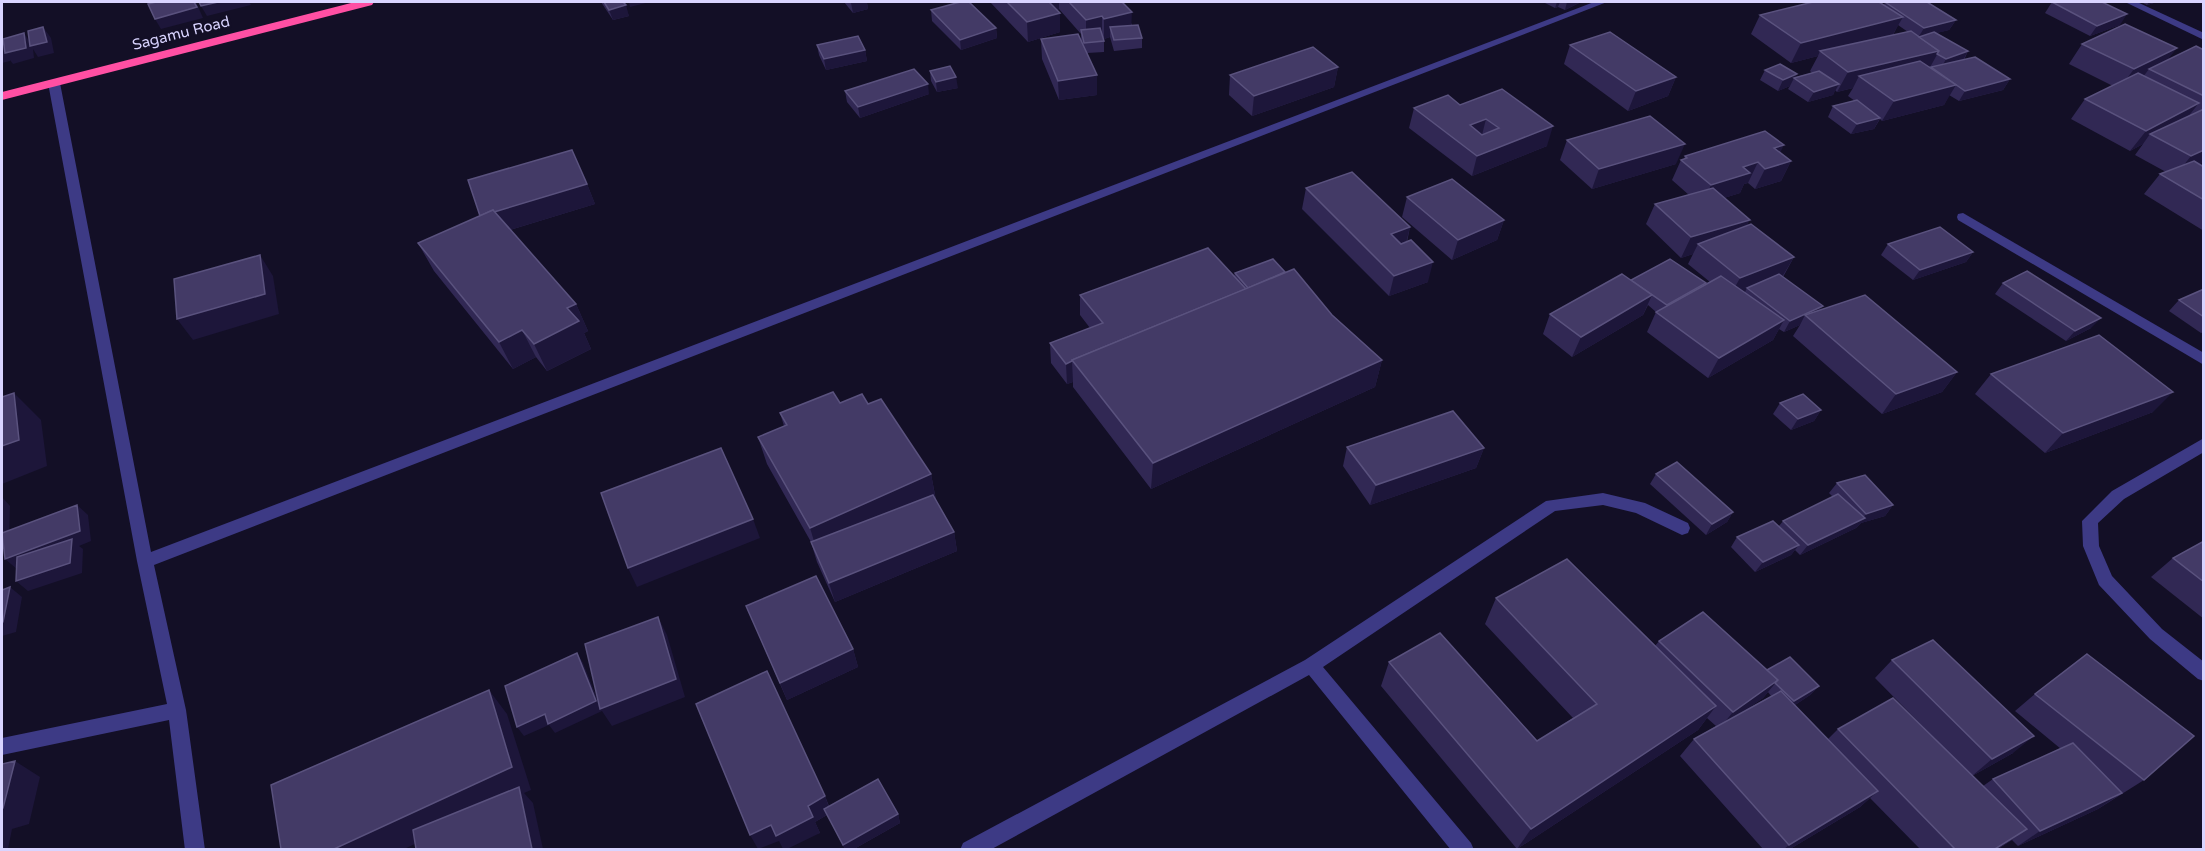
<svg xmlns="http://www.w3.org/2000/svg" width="2205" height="851" font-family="'Varela Round',sans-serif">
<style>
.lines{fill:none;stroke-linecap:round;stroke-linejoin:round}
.street{fill:#3d3a85;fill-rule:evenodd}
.highway{fill:#ff4fa3;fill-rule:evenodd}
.wall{fill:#312854;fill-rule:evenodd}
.shaded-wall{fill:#1d163a}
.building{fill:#433a66;stroke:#5a527e;stroke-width:1.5;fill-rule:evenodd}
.labels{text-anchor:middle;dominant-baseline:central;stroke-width:4.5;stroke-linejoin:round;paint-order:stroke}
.far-street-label{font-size:15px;fill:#d9d4ff;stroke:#130f26}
</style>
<rect width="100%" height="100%" fill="#130f26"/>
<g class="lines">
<!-- street -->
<g class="street">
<path d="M1594 2H1607L154 565 186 710 205 850H185L169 720 2 755V738L167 704 137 561 48 83 50 81 54 80 60 83 151 552Z"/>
<path d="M2125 2H2137L2204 33V40Z"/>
<path d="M1963 213 2204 353V365L1958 220 1957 217 1958 214Z"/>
<path d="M2204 438V452L2124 499 2098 523 2099 546 2112 576 2162 629 2204 662V681L2198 679 2150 639 2099 585 2083 546 2082 521 2112 491Z"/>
<path d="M1603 493 1645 503 1688 523 1690 528 1688 533 1682 535 1636 513 1603 505 1555 511 1323 667 1471 843 1474 850H1451L1309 675 990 850H960L963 843 1305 660 1546 501Z"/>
</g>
<!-- highway -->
<path class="highway" d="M355 2H374L372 5 2 100V92Z"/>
</g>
<!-- wall -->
<g class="wall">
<path d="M601 2H623L629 16 613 20Z"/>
<path d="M844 2H874L867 3 868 9 853 13Z"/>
<path d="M990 2H1122L1132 25 1142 38V48L1114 51 1110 37 1104 39 1102 36 1104 41V52L1087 53 1097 95 1059 100 1042 59 1041 39 1081 40V34L1059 9 1057 10 1060 32 1028 42Z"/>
<path d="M1543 2H1581L1565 10 1558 7 1555 8Z"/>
<path d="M1885 2 1956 20 1949 30 1936 33 1968 51 1964 60 2010 79 2003 90 1959 101 1949 95 1944 105 1882 121 1880 119 1874 129 1851 134 1828 117 1833 106 1855 101 1848 96 1853 88 1837 92 1835 90 1833 95 1808 102 1788 89 1790 86 1778 91 1760 80 1765 70 1797 74 1795 77 1812 73 1810 71 1818 56 1791 63 1751 34 1760 15 1884 5ZM1898 25 1908 32 1893 35Z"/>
<path d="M2052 2 2120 25 2090 36 2045 13Z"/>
<path d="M2141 2H2157L2147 5Z"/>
<path d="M931 10 996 28 997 38 961 50 932 21Z"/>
<path d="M2082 44 2167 60 2204 50V162L2199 164 2203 167 2204 166V231L2144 194 2160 174 2166 172 2135 155 2143 144 2130 151 2071 119 2085 99 2113 86 2069 64Z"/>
<path d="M817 45 865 50 867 61 826 70 819 55Z"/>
<path d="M1570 45 1676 77 1668 96 1628 111 1564 64Z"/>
<path d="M1338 67 1334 87 1252 116 1229 95 1230 75Z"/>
<path d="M930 71 958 88 937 92 931 81Z"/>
<path d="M845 91 929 94 860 118 847 102Z"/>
<path d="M1460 105 1547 146 1472 176 1409 128 1414 108Z"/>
<path d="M1567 140 1676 164 1592 189 1560 160Z"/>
<path d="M1780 153 1791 161 1781 181 1755 189 1748 183 1744 184 1740 193 1724 198 1747 226 1794 257 1783 277 1823 306 1820 310 1957 372 1942 392 1882 414 1793 336 1800 325 1784 332 1779 329 1773 340 1708 378 1647 332 1656 312 1648 305 1643 315 1572 357 1543 334 1550 314 1631 280 1706 283 1704 285 1710 282 1688 264 1693 254 1681 258 1646 224 1655 204 1689 195 1672 180 1681 160 1684 159 1685 156Z"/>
<path d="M587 184 595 204 510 230 576 304 588 331 584 333 591 349 547 371 536 357 513 369 434 271 418 243 480 216Z"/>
<path d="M1306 188 1410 227 1407 242 1428 282 1389 296 1302 209Z"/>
<path d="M1407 197 1504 220 1497 240 1452 260 1402 217Z"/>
<path d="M1888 244 1973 252 1966 262 1913 280 1881 255Z"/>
<path d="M1285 272 1382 360 1375 387 1151 489 1073 387V382L1067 384 1051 363 1050 343 1090 328 1080 315V295L1234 276 1235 273Z"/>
<path d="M2003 283 2091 328 2066 341 1995 294Z"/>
<path d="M2204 289V332L2201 333 2169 311 2179 300Z"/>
<path d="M1991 374 2153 412 2045 453 1975 394Z"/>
<path d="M840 403 931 474 936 500 954 532 957 551 835 602 817 562 811 542 767 464 758 437 784 426 780 413Z"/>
<path d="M1780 403 1821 410 1814 421 1791 430 1773 414Z"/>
<path d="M1347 447 1484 448 1476 468 1370 505 1343 466Z"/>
<path d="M1656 474 1733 512 1727 522 1706 535 1650 484Z"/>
<path d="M1837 483 1893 505 1885 516 1861 523 1856 528 1800 555 1795 550 1791 555 1755 572 1731 547 1737 537 1779 526 1783 521 1833 497 1829 493Z"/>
<path d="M2204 541V619L2151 577 2173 558Z"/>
<path d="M1496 598 1655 646 1659 641 1767 670 1819 686 1810 695 1795 705 1828 739 1838 729 1950 754 1875 678 1892 660 2013 753 1972 776 1983 786 1993 779 2061 749 2015 711 2035 694 2144 780 2098 809 2018 846 2012 840 1998 849H1920L1870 798 1860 807 1790 849H1763L1680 756 1694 739 1716 726 1707 718 1698 730 1517 849 1381 686 1389 662 1537 741 1573 718 1485 624ZM1768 692 1771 696 1745 710 1763 698Z"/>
<path d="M746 606 853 649 858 667 787 700Z"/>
<path d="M825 796 829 806 898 814 900 823 854 849H845L827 815 815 822 820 833 779 841Z"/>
</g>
<!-- shaded-wall -->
<g class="shaded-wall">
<path d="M194 2H196L203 18 161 29 155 19Z"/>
<path d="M218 2H249L251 5 207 16 201 6Z"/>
<path d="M629 2H645L646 3 630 7Z"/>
<path d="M855 2H874L867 3 868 9 853 13 851 3Z"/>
<path d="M1042 2H1059V9L1042 14Z"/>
<path d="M1557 2H1560L1558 7 1555 8Z"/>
<path d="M1567 2H1581L1565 10Z"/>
<path d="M2149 2H2157L2147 5Z"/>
<path d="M626 5 629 16 613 20 609 10Z"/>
<path d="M1132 12 1131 31 1110 27V37L1104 39V19Z"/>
<path d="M1060 13V32L1028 42 1027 22Z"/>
<path d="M2127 14 2120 25 2090 36 2097 26Z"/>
<path d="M1102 16V36L1086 40V20Z"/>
<path d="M1903 17 1892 36 1820 51 1818 56 1791 63 1801 43Z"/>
<path d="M1956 20 1949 30 1918 38 1924 28Z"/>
<path d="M43 27 51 38 54 53 38 57 33 49 34 58 13 64 10 60V61L2 63V44L8 53 24 33 31 44Z"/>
<path d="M996 28 997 38 961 50 960 40Z"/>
<path d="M2177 48 2162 67 2149 69 2143 77 2119 89 2134 69Z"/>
<path d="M865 50 867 61 826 70 824 59Z"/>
<path d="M1939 51 1928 71 1859 76 1853 88 1837 92 1848 72Z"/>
<path d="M1968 51 1962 62 1940 70 1946 59Z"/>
<path d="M1338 67 1334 87 1252 116 1254 96Z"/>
<path d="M1797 74 1795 79 1794 78 1790 86 1778 91 1783 80Z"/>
<path d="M1097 75V95L1059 100 1058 81Z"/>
<path d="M956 77 958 88 937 92 936 82Z"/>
<path d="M1676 77 1668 96 1628 111 1636 91Z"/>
<path d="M2010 79 2003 90 1959 101 1965 91Z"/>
<path d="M928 84 929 94 860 118 858 107Z"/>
<path d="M1839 84 1833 95 1808 102 1814 92Z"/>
<path d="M1956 85 1944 105 1882 121 1894 101Z"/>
<path d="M2199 103 2183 123 2150 134 2143 144 2130 151 2146 131Z"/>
<path d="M1880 118 1874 129 1851 134 1857 124Z"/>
<path d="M1486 119 1481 139 1470 125Z"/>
<path d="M1553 126 1547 146 1472 176 1477 156Z"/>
<path d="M1685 144 1676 164 1592 189 1599 169Z"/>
<path d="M1784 145 1774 165V148Z"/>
<path d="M2204 150V162L2175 176 2191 156Z"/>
<path d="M1791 161 1781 181 1755 189 1765 169Z"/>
<path d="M1758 162 1748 183 1744 184 1740 193 1702 205 1711 185 1743 167Z"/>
<path d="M587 184 595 204 490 236 480 216Z"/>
<path d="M1504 220 1497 240 1452 260 1458 240Z"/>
<path d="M1750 220 1739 240 1698 244 1693 254 1681 258 1691 237Z"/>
<path d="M1410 227 1405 247 1391 234Z"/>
<path d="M1973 252 1966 262 1913 280 1920 270Z"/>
<path d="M260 255 273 276 279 314 193 340 177 319Z"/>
<path d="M1794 257 1782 277 1747 288 1745 292 1729 298 1740 278Z"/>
<path d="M1433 262 1428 282 1389 296 1394 276Z"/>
<path d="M1706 283 1700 294 1662 316 1667 305Z"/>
<path d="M1652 295 1643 315 1572 357 1581 337Z"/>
<path d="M576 304 588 331 584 333 591 349 547 371 534 344 567 308Z"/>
<path d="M1823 306 1816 317 1805 315 1800 325 1784 332 1790 321Z"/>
<path d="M2101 318 2091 328 2066 341 2075 331Z"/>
<path d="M1784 320 1773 340 1708 378 1719 358Z"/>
<path d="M522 330 536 357 513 369 499 342Z"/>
<path d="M1382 360 1375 387 1151 489 1153 463Z"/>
<path d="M1072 361 1073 382 1067 384 1066 364Z"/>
<path d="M1957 372 1942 392 1882 414 1896 394Z"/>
<path d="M2173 392 2153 412 2045 453 2063 433Z"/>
<path d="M14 393 41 420 47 466 2 484V446Z"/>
<path d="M1821 410 1814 421 1791 430 1798 419Z"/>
<path d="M1484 448 1476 468 1370 505 1376 485Z"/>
<path d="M931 474 936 501 818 554 810 528Z"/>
<path d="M2 497 10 506 9 541 2 544Z"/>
<path d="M77 505 88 515 91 541 79 546 83 549 82 573 28 591 16 581 17 569 5 559Z"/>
<path d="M1893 505 1885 516 1861 523 1856 528 1800 555 1808 545 1861 520 1866 514Z"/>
<path d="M1733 512 1727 522 1706 535 1712 524Z"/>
<path d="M753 519 760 538 637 587 628 568Z"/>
<path d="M954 532 957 551 835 602 829 583Z"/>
<path d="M1799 545 1791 555 1755 572 1763 562Z"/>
<path d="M10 587 22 597 16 632 2 636V623Z"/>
<path d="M658 617 667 635 685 697 612 726 602 711 555 733 549 725 524 736 517 727 577 653 583 663 601 708Z"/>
<path d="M853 649 858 667 787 700 780 683Z"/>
<path d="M1778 680 1763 698 1719 729 1733 712Z"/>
<path d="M1819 686 1810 695 1786 711 1794 701Z"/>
<path d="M489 690 507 714 531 790 524 793 533 803 543 849H532L521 795 404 849H334Z"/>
<path d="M1716 706 1698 730 1517 849 1531 829Z"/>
<path d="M2034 736 2013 753 1972 776 1992 759Z"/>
<path d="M15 761 40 777 29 824 12 829 8 849H2V808Z"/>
<path d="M1878 791 1860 807 1790 849H1784L1789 845Z"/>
<path d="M2122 793 2098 809 2018 846 2040 831Z"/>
<path d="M825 796 831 813 824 809 827 815 815 822 820 833 787 849H783L779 841 758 849 750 835Z"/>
<path d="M898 814 900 823 854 849H845L843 845Z"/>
<path d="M2027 829 1998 849H1995Z"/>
</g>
<!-- building -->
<g class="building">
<path d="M156 2H194L197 7 155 19 148 4Z"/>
<path d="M199 2H218L201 6Z"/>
<path d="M604 2H623L626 5 609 10Z"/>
<path d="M960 2H969L996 28 960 40 931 10Z"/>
<path d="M1007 2H1049L1060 13 1027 22Z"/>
<path d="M1069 2H1122L1132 12 1104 19 1102 16 1086 20Z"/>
<path d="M1813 2H1879L1903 17 1801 43 1760 15Z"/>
<path d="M1885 2H1927L1956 20 1924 28Z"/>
<path d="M2052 2H2102L2127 14 2097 26Z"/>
<path d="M2125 24 2177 48 2134 69 2082 44Z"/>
<path d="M1138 25 1142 38 1114 40 1110 27Z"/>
<path d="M43 27 47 42 30 46 28 31Z"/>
<path d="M1100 28 1104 41 1084 43 1081 30Z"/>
<path d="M1911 31 1939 51 1848 72 1820 51Z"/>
<path d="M1610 32 1676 77 1636 91 1570 45Z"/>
<path d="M1934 32 1968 51 1946 59 1937 54 1939 51 1919 37Z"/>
<path d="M24 33 26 48 5 53 3 39Z"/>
<path d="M1078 34 1097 75 1058 81 1041 39Z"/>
<path d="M858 36 865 50 824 59 817 45Z"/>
<path d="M2196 46 2204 50V96L2149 69Z"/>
<path d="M1313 47 1338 67 1254 96 1230 75Z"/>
<path d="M1975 57 2010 79 1965 91 1931 67Z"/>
<path d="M1920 61 1956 85 1894 101 1859 76Z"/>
<path d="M1780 64 1797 74 1783 80 1765 70Z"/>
<path d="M950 66 956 77 936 82 930 71Z"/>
<path d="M914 69 928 84 858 107 845 91Z"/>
<path d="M1819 71 1839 84 1814 92 1794 78Z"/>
<path d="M2138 73 2199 103 2146 131 2085 99Z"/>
<path d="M1502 89 1553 126 1477 156 1414 108 1448 95 1460 105ZM1486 119 1499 128 1482 135 1470 125Z"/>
<path d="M1857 100 1880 118 1857 124 1833 106Z"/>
<path d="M2204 109V150L2191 156 2150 134Z"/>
<path d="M1650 116 1685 144 1599 169 1567 140Z"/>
<path d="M1765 131 1784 145 1774 148 1791 161 1765 169 1758 162 1743 167 1750 173 1711 185 1681 160 1687 158 1685 156Z"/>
<path d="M572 150 587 184 494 212 493 210 480 216 468 180Z"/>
<path d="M2194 161 2204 167V200L2160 174Z"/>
<path d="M1352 172 1410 227 1391 234 1401 244 1411 240 1433 262 1394 276 1306 188Z"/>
<path d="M1452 179 1504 220 1458 240 1407 197Z"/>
<path d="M1713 188 1750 220 1691 237 1655 204Z"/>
<path d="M493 210 576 304 567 308 579 321 534 344 522 330 499 342 418 243Z"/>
<path d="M1751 224 1794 257 1740 278 1698 244Z"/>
<path d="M1940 227 1973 252 1920 270 1888 244Z"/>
<path d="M1208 248 1246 289 1072 360V361L1066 364 1050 343 1103 323 1080 295Z"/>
<path d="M260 255 265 294 177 319 174 279Z"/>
<path d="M1273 259 1285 272 1248 288 1235 273Z"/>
<path d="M1670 259 1706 283 1667 305 1631 280Z"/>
<path d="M1294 269 1332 315 1382 360 1153 463 1072 360Z"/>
<path d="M2027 271 2101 318 2075 331 2003 283Z"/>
<path d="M1622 274 1652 295 1581 337 1550 314Z"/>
<path d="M1779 274 1823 306 1790 321 1747 288Z"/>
<path d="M1721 276 1784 320 1719 358 1656 312Z"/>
<path d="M2204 289V317L2179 300Z"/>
<path d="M1865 295 1957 372 1896 394 1805 315Z"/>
<path d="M2099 335 2173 392 2063 433 1991 374Z"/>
<path d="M833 392 840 403 862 394 868 404 881 399 931 474 810 528 758 437 787 425 780 413Z"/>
<path d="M14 393 19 440 2 446V397Z"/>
<path d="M1803 394 1821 410 1798 419 1780 403Z"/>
<path d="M1453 411 1484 448 1376 485 1347 447Z"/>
<path d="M721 448 753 519 628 568 601 493Z"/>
<path d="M1677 462 1733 512 1712 524 1656 474Z"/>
<path d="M1865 475 1893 505 1866 514 1837 483Z"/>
<path d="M1838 494 1865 518 1808 545 1783 521Z"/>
<path d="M933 495 954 532 829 583 811 542Z"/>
<path d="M77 505 80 531 5 559 2 533Z"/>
<path d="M1773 521 1799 545 1763 562 1737 537Z"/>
<path d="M72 539 70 563 16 581 17 557Z"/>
<path d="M2204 541V582L2173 558Z"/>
<path d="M1567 559 1716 706 1531 829 1389 662 1440 633 1537 741 1597 704 1496 598Z"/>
<path d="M816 576 853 649 780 683 746 606Z"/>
<path d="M10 587 3 622 2 623V590Z"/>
<path d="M1703 612 1778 680 1733 712 1659 641Z"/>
<path d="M658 617 676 679 600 709 585 644Z"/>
<path d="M1933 640 2034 736 1992 759 1892 660Z"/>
<path d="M577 653 596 701 548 724 545 714 517 727 505 686Z"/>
<path d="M2087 654 2194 736 2144 780 2035 694Z"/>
<path d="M1790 657 1819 686 1794 701 1775 683 1778 680 1767 670Z"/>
<path d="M767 671 825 796 808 806 813 817 776 836 771 825 750 835 696 704Z"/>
<path d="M489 690 512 767 334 849H281L271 785Z"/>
<path d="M1781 691 1878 791 1789 845 1694 739Z"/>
<path d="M1893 698 2027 829 1995 849H1955L1838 729Z"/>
<path d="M2073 743 2122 793 2040 831 1993 779Z"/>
<path d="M15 761 3 808H2V764Z"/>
<path d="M878 779 898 814 843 845 824 809Z"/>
<path d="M519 787 532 849H416L413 830Z"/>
</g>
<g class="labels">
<!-- far-street labels -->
<g class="far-street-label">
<text transform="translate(181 33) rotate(-14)">Sagamu Road</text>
</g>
</g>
<!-- border -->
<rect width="2205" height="851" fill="none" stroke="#d9d4ff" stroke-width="6"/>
</svg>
